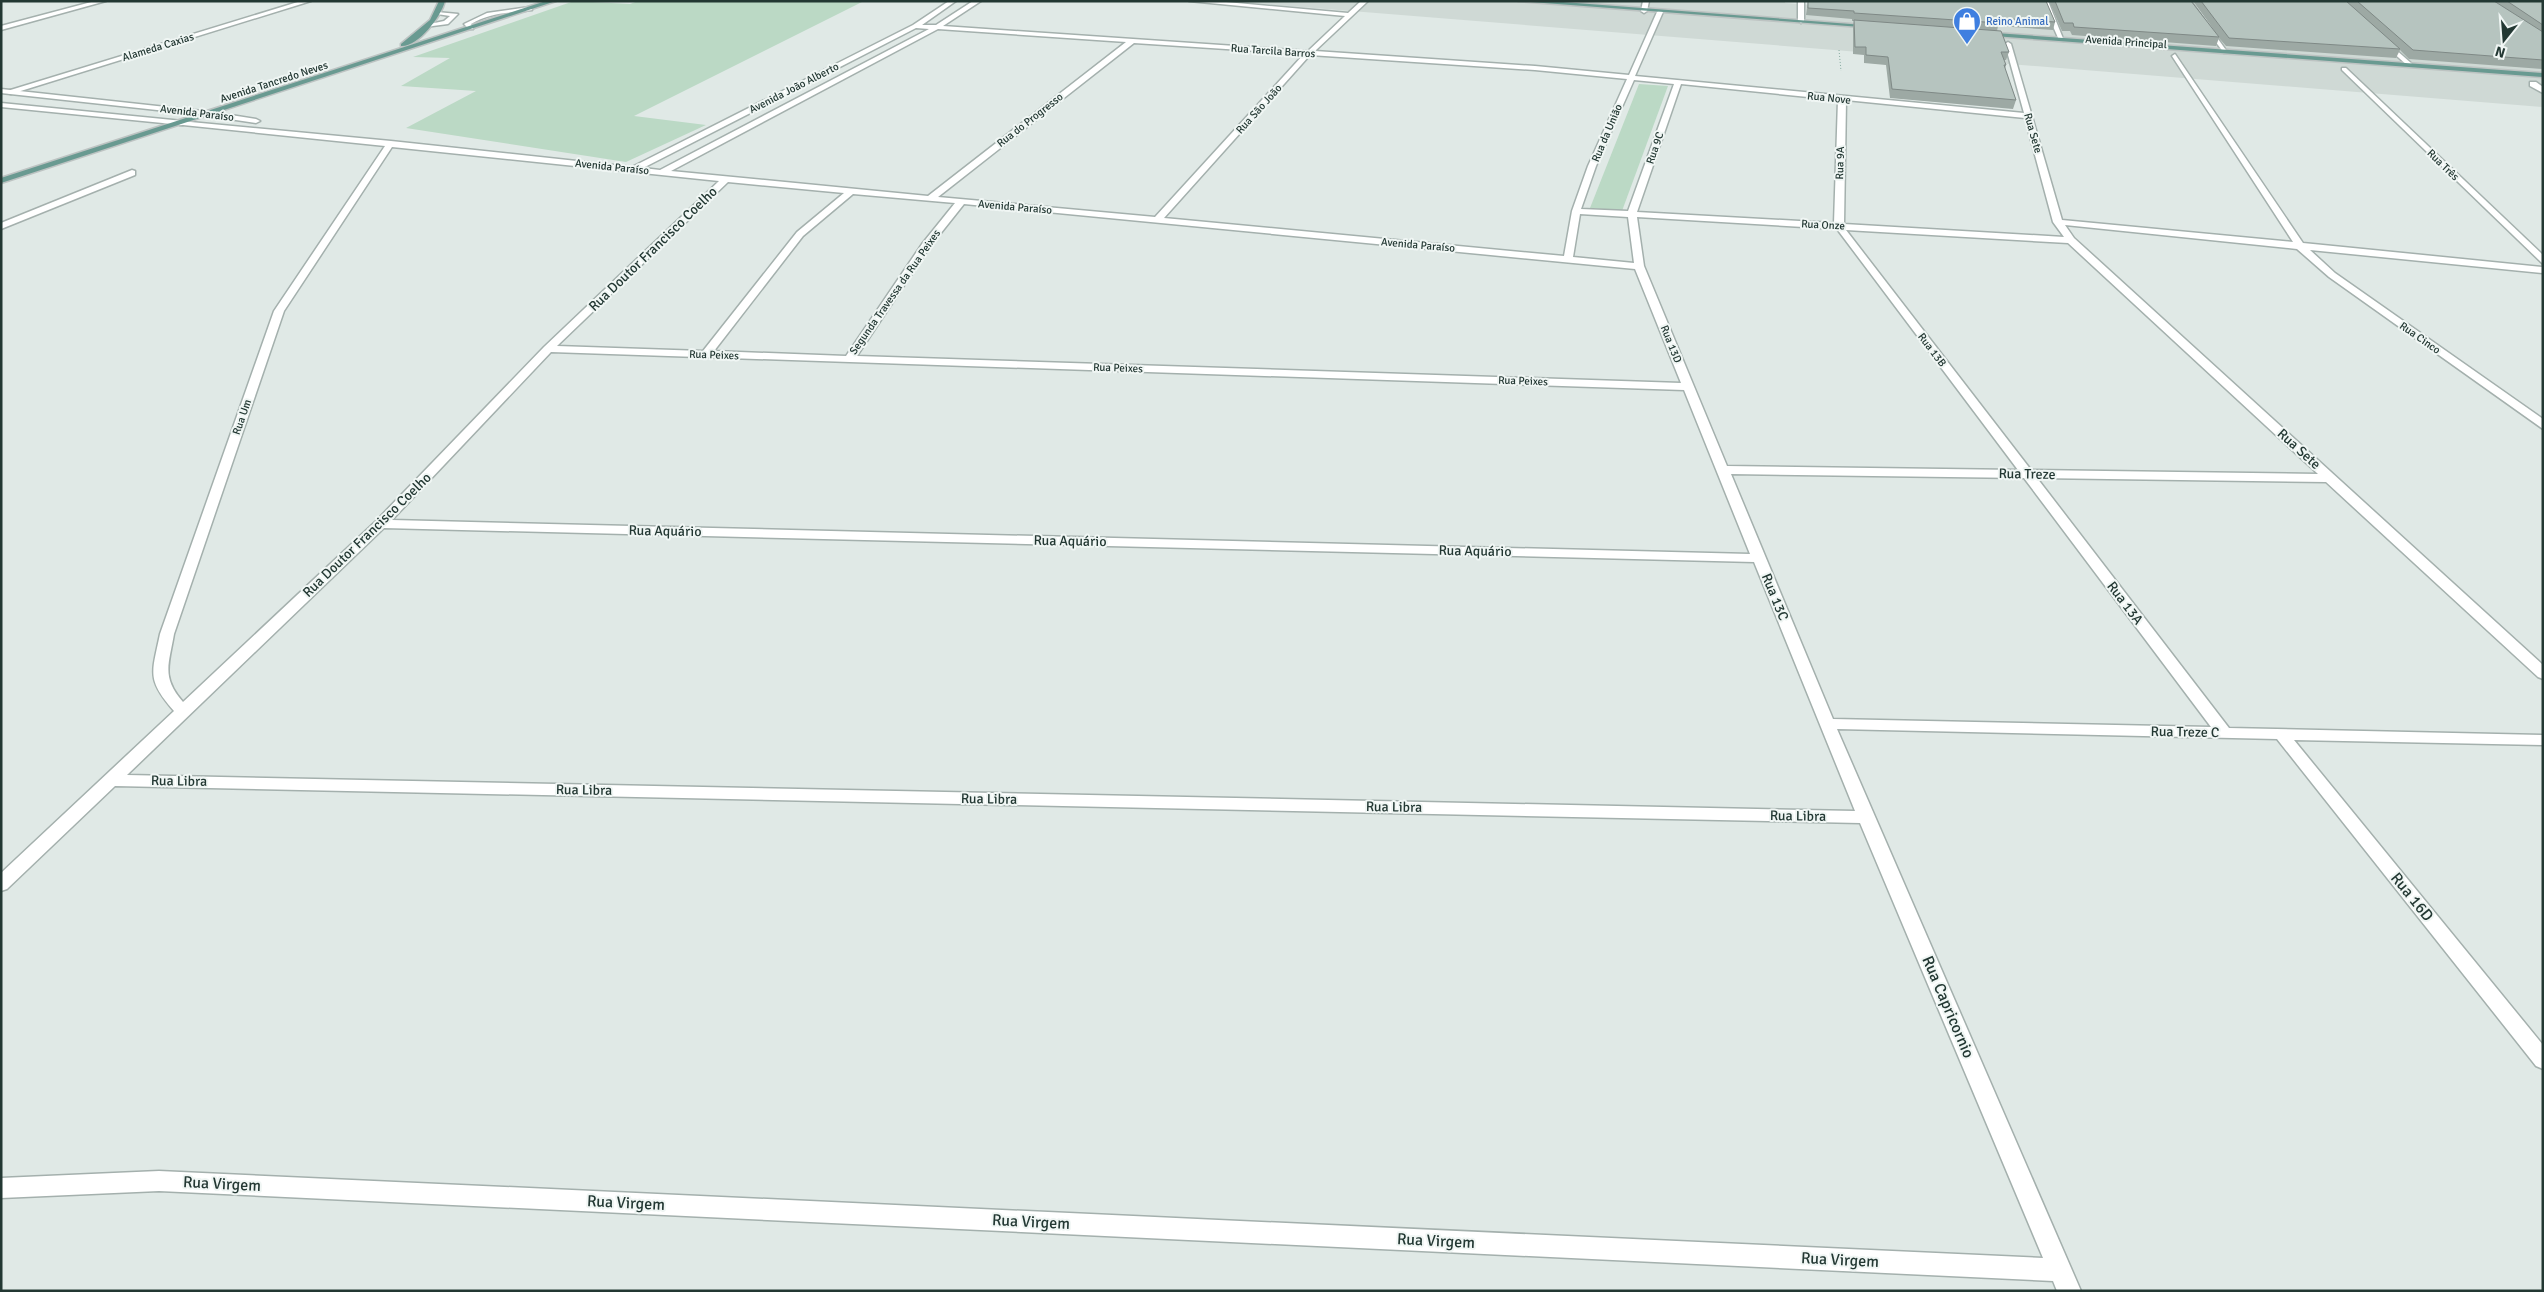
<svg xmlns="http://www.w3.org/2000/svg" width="2544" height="1292" font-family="Signika,sans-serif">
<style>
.built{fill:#cfd9d5}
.green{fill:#bbd9c5}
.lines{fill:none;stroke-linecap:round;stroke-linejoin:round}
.service-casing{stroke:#a4b0ad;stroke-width:3}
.minor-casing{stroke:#a4b0ad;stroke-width:3}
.tertiary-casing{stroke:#a4b0ad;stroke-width:3}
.primary-casing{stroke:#bdc3c2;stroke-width:3}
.path{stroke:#84aaa0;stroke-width:1;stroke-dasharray:1 2;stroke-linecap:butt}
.service{fill:#fff;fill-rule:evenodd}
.minor{fill:#fff;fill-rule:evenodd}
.tertiary{fill:#fff;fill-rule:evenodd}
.primary{fill:#699a91;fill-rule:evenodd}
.wall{fill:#9da9a4}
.building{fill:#b6c4bf;stroke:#7f8986}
.labels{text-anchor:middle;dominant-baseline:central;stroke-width:4;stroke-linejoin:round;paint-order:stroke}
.far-shop-label{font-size:11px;fill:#366cbe;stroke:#f0f6f4;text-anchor:start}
.far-street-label{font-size:11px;fill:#233833;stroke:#f0f6f4}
.street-label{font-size:14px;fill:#233833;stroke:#f0f6f4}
.near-street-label{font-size:16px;fill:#233833;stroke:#f0f6f4}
</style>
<rect width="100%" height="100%" fill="#e0e9e6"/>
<!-- built -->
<path class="built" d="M1227 1H1785V3L2543 57V107Z"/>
<!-- green -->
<g class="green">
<path d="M574 1 630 4 638 1H864L634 116 706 125 626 162 406 128 476 91 401 86 450 58 413 57Z"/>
<path d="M1639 84 1668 86 1622 211 1590 208Z"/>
</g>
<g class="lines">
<!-- service casing -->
<g class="service-casing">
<g id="service">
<path d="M530 7 532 10C511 13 490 12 471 24L473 29H469L464 24 487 13Z"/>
<path d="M437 12 458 14 448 24 425 27V25L444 21 450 16 437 14Z"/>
<path d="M132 170 135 171V175L1 229V223Z"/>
</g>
</g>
<!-- minor casing -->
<g class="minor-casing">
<g id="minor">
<path d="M95 1H106L1 30V26Z"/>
<path d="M301 1H311L11 94 4 92Z"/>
<path d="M949 1H956L922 25H936L973 1H981L943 26 1308 51 1345 16 1189 1H1215L1348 13 1361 1H1368L1315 51 1535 66 1629 75 1657 12 1660 10 1663 12 1635 76 2024 113 2005 44 2008 42 2011 44 2062 220 2293 242 2172 56 2175 54 2303 243 2543 267V273L2310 250 2335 273 2543 419V429L2329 277 2297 249 2065 225 2074 238 2543 665V679L2538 677 2326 482 2037 478 2229 728 2543 735V745L2294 740 2543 1045V1069L2536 1066 2277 739 1837 729 2081 1291H2057L2053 1281 159 1191 1 1198V1178L159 1171 2043 1258 1860 823 115 786 7 889 1 891V873L174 711C146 679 152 673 160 634L274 311 385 146 183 125H180V121L391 141 632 167 913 25ZM916 28 929 29 660 170 643 168ZM938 29 1126 42 928 196 671 171ZM1134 43 1304 54 1155 217 938 197ZM1310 55 1535 70 1627 79 1588 166 1572 211 1564 256 1164 218ZM1634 80 1674 84 1628 211 1581 209 1596 166ZM1681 84 1838 100 1834 223 1637 212ZM1846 100 2025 118 2053 222 2064 237 1844 224ZM392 147 719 181 544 347 376 521 183 702C161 677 169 664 174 634L284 311ZM728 182 844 193 797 232 703 351 557 346ZM853 194 955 203 922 244 846 356 714 351 803 236ZM964 204 1635 269 1681 383 857 356 929 248ZM1580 214 1628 217 1634 263 1573 257ZM1637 217 1837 229 2018 470 1727 466 1644 266ZM1846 230 2068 243 2318 474 2031 470ZM551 352 1684 390 1750 554 392 520ZM1731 474 2024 478 2211 727 1833 719ZM384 528 1754 562 1855 811 127 775Z"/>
<path d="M1643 1H1649L1647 11 1644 13 1641 11Z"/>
<path d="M1798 1H1804V21L1801 23 1798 21Z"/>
<path d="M2042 1H2048L2064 41 2059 40Z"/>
<path d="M2185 1H2191L2228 53H2224Z"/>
<path d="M2381 40H2385L2412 64V66H2408L2381 42Z"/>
<path d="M2342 68H2346L2543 255V264L2342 70Z"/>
<path d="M2530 82H2536L2543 87V93L2530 86Z"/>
<path d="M212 112 256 119 260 121 256 123 209 116 208 114Z"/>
</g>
</g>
<!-- tertiary casing -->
<g class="tertiary-casing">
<g id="tertiary">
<path d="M1 89 212 112 216 114 212 116 1 93Z"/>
<path d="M1 103 183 121 187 123 183 125 1 107Z"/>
</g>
</g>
<!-- primary casing -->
<g class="primary-casing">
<g id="primary">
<path d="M439 1H445C441 17 418 47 401 46V44L430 20Z"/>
<path d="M546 1H556L1 183V178Z"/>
<path d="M1518 1H1550L1877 26 1874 28Z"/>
<path d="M1982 32 2543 73V77L1980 35Z"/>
</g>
</g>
<!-- path -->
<path class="path" d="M1839 50 1841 71"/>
<!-- service -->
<use href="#service" class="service"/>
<!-- minor -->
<use href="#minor" class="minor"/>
<!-- tertiary -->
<use href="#tertiary" class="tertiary"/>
<!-- primary -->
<use href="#primary" class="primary"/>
</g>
<!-- wall -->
<g class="wall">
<path d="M1808 1H2046L2055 22 2053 30 1998 26 1997 31 2009 52 2006 60H2004L2006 65 2005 69 2016 100 2013 109 1890 98 1886 65 1864 63V55L1853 54V28L1854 21H1852V19L1806 15Z"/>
<path d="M2049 1H2191L2214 30 2193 1H2543V69L2409 59 2400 50 2396 58 2226 46 2219 38 2216 46 2072 35 2070 31H2062Z"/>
</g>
<!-- building -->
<g class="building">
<path d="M1808 1H2046L2055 22 1997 18 1999 23 1854 13V11L1808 8Z"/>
<path d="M2055 1H2191L2219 37 2074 27 2073 23H2064Z"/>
<path d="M2201 1H2346L2400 49 2229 38Z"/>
<path d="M2357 1H2494L2543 32V60L2413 50Z"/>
<path d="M2507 1H2543V25Z"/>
<path d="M1854 20 2001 31 2009 52H2001L2006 65H2004L2016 100 1892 89 1888 57 1866 55V47H1855Z"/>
</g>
<!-- icons -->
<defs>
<g id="shop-pin" transform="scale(1.4375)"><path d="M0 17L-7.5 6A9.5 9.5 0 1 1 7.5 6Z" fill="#3f7fe0" stroke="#f0f6f4"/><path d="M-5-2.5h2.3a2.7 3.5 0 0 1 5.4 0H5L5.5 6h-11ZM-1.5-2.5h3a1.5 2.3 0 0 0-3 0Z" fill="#fff"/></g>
</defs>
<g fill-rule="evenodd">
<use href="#shop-pin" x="1967" y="21"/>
</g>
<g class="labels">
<!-- far-shop labels -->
<g class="far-shop-label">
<text x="1986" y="21">Reino Animal</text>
</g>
<!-- far-street labels -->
<g class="far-street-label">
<text transform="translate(2126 42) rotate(4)">Avenida Principal</text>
<text transform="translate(158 47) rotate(-17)">Alameda Caxias</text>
<text transform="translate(1273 51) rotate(4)">Rua Tarcila Barros</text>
<text transform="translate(274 82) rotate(-18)">Avenida Tancredo Neves</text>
<text transform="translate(794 88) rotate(-27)">Avenida João Alberto</text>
<text transform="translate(1829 98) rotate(6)">Rua Nove</text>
<text transform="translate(1259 109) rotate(-48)">Rua São João</text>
<text transform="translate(197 113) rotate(7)">Avenida Paraíso</text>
<text transform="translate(1030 120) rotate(-38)">Rua do Progresso</text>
<text transform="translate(1607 133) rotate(-67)">Rua da União</text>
<text transform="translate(2033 133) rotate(74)">Rua Sete</text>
<text transform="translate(1655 148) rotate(-71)">Rua 9C</text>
<text transform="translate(1840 163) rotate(-88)">Rua 9A</text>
<text transform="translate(2443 165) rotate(44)">Rua Três</text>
<text transform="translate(612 167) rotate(6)">Avenida Paraíso</text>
<text transform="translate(1015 207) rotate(5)">Avenida Paraíso</text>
<text transform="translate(1823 225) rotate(3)">Rua Onze</text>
<text transform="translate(1418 245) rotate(5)">Avenida Paraíso</text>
<text transform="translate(895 292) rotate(-55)">Segunda Travessa da Rua Peixes</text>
<text transform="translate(2420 338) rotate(35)">Rua Cinco</text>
<text transform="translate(1671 344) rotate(68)">Rua 13D</text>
<text transform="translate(1932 350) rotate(53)">Rua 13B</text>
<text transform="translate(714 355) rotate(2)">Rua Peixes</text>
<text transform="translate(1118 368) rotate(2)">Rua Peixes</text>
<text transform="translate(1523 381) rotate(2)">Rua Peixes</text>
<text transform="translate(242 417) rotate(-71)">Rua Um</text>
</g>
<!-- street labels -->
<g class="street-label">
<text transform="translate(653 249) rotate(-44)">Rua Doutor Francisco Coelho</text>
<text transform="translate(2299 449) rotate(42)">Rua Sete</text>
<text transform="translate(2027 474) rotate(1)">Rua Treze</text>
<text transform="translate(665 531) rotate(1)">Rua Aquário</text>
<text transform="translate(367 535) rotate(-44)">Rua Doutor Francisco Coelho</text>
<text transform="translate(1070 541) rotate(1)">Rua Aquário</text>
<text transform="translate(1475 551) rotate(1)">Rua Aquário</text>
<text transform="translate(1775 597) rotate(68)">Rua 13C</text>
<text transform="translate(2125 603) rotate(53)">Rua 13A</text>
<text transform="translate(2185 732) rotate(1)">Rua Treze C</text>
<text transform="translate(179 781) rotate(1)">Rua Libra</text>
<text transform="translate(584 790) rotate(1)">Rua Libra</text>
<text transform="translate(989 799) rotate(1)">Rua Libra</text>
<text transform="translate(1394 807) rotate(1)">Rua Libra</text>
<text transform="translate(1798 816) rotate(1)">Rua Libra</text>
</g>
<!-- near-street labels -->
<g class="near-street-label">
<text transform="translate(2412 897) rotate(51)">Rua 16D</text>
<text transform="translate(1948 1007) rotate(67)">Rua Capricornio</text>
<text transform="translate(222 1184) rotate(3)">Rua Virgem</text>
<text transform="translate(626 1203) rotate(3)">Rua Virgem</text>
<text transform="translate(1031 1222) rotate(3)">Rua Virgem</text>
<text transform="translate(1436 1241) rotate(3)">Rua Virgem</text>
<text transform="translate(1840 1260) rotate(3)">Rua Virgem</text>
</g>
</g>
<!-- border -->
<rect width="2544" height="1292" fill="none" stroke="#233833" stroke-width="5"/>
<!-- north arrow -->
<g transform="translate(2504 40) rotate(197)" stroke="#f0f6f4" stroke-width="4" paint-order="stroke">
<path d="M0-4L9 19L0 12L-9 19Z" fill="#233833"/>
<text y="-8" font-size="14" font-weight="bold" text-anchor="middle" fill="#233833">N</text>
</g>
</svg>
